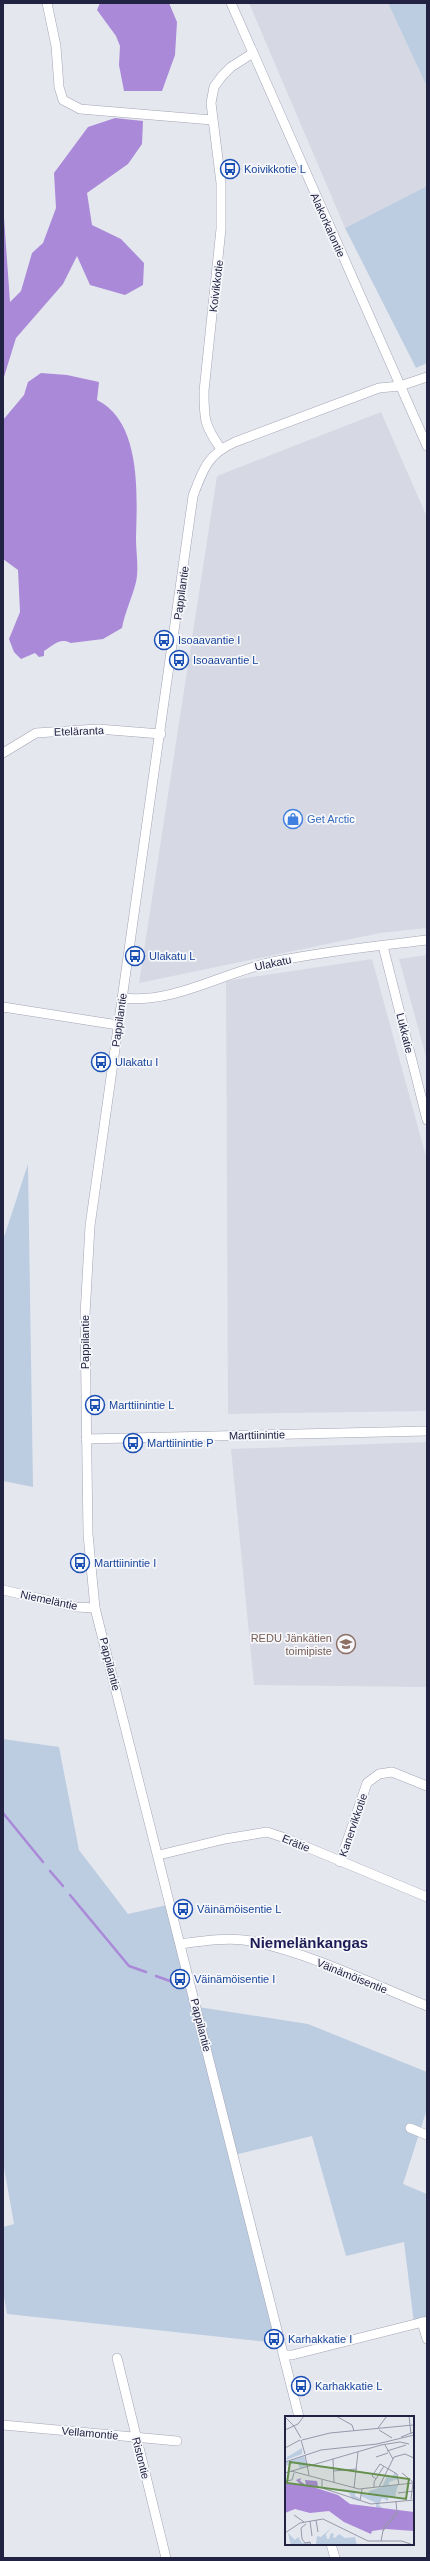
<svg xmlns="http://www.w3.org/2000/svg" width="430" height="2561" font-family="Helvetica,sans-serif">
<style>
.built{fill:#d6d8e3}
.green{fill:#bccde1}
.water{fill:#aa89d8}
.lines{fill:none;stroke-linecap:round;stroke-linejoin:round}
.stream{stroke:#aa89d8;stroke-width:2.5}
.minor-casing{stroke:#a3a4b5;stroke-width:10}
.minor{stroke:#fff;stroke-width:9}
.labels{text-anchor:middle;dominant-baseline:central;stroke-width:3.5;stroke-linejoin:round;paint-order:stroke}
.transit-label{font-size:11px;fill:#164399;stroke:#f6f7fb;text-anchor:start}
.street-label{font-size:11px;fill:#222243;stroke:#f6f7fb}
.shop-label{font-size:11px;fill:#366cbe;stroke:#f6f7fb;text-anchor:start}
.education-label{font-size:11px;fill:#785e54;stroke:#f6f7fb;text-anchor:end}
.district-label{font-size:15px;font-weight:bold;fill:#1d1c57;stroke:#f6f7fb}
.inset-road{fill:none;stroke:#9798aa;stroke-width:1}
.view{fill:#648f4c;fill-opacity:0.15;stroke:#648f4c;stroke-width:2}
.inset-edge{fill:none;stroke:#222243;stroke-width:2}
</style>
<rect width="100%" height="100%" fill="#e5e7ef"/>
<!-- built -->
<g class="built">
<path d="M249 3H388L427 87V186L345 228Z"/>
<path d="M381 412 427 517V928L380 933 139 983 217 476Z"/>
<path d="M427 955V1060L399 959Z"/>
<path d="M372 959 427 1160V1411L228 1414 226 981Z"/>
<path d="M427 1442V1687L254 1685 231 1449Z"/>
</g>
<!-- green -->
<g class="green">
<path d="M388 3H427V87Z"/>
<path d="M427 186V363L416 368 345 228Z"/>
<path d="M28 1164 33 1487 3 1481V1240Z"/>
<path d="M3 1739 59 1747 79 1850 128 1914 167 1905 192 2006 308 2024 427 2072V2109L403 2184 427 2194V2321L414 2323 404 2242 346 2256 312 2136 230 2156 278 2343 7 2314 3 2291V2227L14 2224 3 2162Z"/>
</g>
<!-- water -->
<g class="water">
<path d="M100 3H169L177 22 175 55 162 91H124L119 65 120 46 116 36 97 10Z"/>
<path d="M115 118 143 121 142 144 128 164 87 193 92 225 121 239 144 263 143 285 125 295 90 285 77 256 63 284 16 338 3 380V136V204L10 302 21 291 32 253 43 243 56 208 54 173 88 127Z"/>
<path d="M41 373 67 375 99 382 97 400C142 422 137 496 136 539 136 552 139 569 136 582 132 598 125 612 122 628L103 639 71 643C60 637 53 645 44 651V656L39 657 35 653 21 659 14 652 9 639 20 612 18 570 3 559V420L24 395 28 382Z"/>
</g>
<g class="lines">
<!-- stream -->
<g class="stream">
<path d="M3 1813 43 1862"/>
<path d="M50 1871 63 1886"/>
<path d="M70 1895 129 1966 146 1972"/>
<path d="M156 1976 181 1985"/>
</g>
<!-- minor casing -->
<g class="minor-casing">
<g id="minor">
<path d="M47 3 56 46 59 87 63 100 80 109 212 120"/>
<path d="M231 3 427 446"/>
<path d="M221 449C204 425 204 419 204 391L221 229V183L211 103 214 87 222 76 231 67 253 53"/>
<path d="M3 753 36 733 98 729 161 734"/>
<path d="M383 946 427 1120"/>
<path d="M122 998C176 1004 225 971 277 961 326 951 377 946 427 940"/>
<path d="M3 1007 118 1025"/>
<path d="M86 1439 427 1431"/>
<path d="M3 1590 76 1607 95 1608"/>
<path d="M159 1855 225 1839 267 1832 285 1838 427 1897"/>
<path d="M340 1862 367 1783 379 1774 392 1772 427 1786"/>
<path d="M181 1944C202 1941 229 1937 251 1941 312 1954 370 1983 427 2006"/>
<path d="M410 2128 427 2135"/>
<path d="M422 2322 427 2339"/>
<path d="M284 2355H292L427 2321"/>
<path d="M117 2358 166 2558"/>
<path d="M299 2417 95 1608 88 1534 86 1393 85 1315 90 1226 193 496C203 469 208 454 235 442L379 388 400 386 427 377"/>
<path d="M3 2425 177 2441"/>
<path d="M331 2544 335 2558"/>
</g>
</g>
<!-- minor -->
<use href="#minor" class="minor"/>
</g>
<!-- icons -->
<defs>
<g id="bus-ring" transform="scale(1)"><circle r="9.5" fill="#f6f7fb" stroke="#1a4fb4" stroke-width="1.5"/><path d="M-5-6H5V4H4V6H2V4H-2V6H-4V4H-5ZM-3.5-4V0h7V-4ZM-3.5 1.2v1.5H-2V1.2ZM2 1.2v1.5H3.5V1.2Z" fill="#1a4fb4"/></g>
<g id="shop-ring" transform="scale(1)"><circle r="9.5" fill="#f6f7fb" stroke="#3f7fe0" stroke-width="1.5"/><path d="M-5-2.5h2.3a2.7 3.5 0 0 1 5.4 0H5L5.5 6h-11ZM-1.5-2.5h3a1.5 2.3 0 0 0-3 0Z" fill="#3f7fe0"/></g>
<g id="school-ring" transform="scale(1)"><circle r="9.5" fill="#f6f7fb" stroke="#8d6e63" stroke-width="1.5"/><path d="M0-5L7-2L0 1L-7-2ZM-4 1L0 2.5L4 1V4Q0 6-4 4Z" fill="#8d6e63"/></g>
</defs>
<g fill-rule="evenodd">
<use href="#bus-ring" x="230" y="169"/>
<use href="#bus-ring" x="164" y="640"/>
<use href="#bus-ring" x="179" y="660"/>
<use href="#shop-ring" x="293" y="819"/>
<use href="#bus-ring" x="135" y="956"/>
<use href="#bus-ring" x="101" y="1062"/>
<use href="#bus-ring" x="95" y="1405"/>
<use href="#bus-ring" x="133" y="1443"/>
<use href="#bus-ring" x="80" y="1563"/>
<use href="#school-ring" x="346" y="1644"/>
<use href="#bus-ring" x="183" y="1909"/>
<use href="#bus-ring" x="180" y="1979"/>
<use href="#bus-ring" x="274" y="2339"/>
<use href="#bus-ring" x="301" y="2386"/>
</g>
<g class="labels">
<!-- transit labels -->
<g class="transit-label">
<text x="244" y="169">Koivikkotie L</text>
<text x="178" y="640">Isoaavantie I</text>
<text x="193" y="660">Isoaavantie L</text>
<text x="149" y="956">Ulakatu L</text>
<text x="115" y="1062">Ulakatu I</text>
<text x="109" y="1405">Marttiinintie L</text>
<text x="147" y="1443">Marttiinintie P</text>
<text x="94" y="1563">Marttiinintie I</text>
<text x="197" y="1909">Väinämöisentie L</text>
<text x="194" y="1979">Väinämöisentie I</text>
<text x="288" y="2339">Karhakkatie I</text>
<text x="315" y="2386">Karhakkatie L</text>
</g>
<!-- street labels -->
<g class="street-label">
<text transform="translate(328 225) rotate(66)">Alakorkalontie</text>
<text transform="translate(216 286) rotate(-83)">Koivikkotie</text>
<text transform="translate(181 593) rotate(-82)">Pappilantie</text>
<text transform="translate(79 731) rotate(-2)">Eteläranta</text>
<text transform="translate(273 963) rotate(-12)">Ulakatu</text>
<text transform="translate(119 1020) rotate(-82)">Pappilantie</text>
<text transform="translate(405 1033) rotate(76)">Lukkatie</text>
<text transform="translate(85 1342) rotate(-90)">Pappilantie</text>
<text transform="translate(257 1435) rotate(-1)">Marttiinintie</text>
<text transform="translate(49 1600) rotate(12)">Niemeläntie</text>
<text transform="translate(110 1664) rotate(76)">Pappilantie</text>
<text transform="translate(353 1825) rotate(-71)">Kanervikkotie</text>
<text transform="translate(296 1843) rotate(22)">Erätie</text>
<text transform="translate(352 1976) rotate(22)">Väinämöisentie</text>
<text transform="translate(201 2025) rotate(76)">Pappilantie</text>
<text transform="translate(90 2433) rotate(5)">Vellamontie</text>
<text transform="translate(141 2458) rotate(76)">Ristontie</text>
</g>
<!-- shop labels -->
<g class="shop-label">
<text x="307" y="819">Get Arctic</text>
</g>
<!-- education labels -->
<g class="education-label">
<text x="332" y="1638">REDU Jänkätien<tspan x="332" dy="13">toimipiste</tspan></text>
</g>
<!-- district labels -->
<g class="district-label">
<text x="309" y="1942">Niemelänkangas</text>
</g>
</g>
<!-- overview -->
<g transform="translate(285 2416)">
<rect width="129" height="129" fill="#e5e7ef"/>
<path d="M17 32V38L1 44 2 41ZM19 40 22 50 15 52 12 46 0 50V46ZM110 56 113 63 104 66V70L113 69 110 81H103V85L97 82 94 89 98 93 91 92V87L76 80 74 85 67 83 64 77 56 73 71 75 70 80 75 82 76 77 83 79 84 75 97 71 102 60 106 62ZM47 111 41 118 42 123H44L46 117 49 118 48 121 50 122 54 118 60 122 70 121 72 129 31 128 32 120 36 121ZM3 117 10 124 13 121 17 127 25 126V129H6Z" fill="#bccde1"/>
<path d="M8 61 11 64 16 62 15 65 21 69 20 64 32 65 33 70 28 71 53 79 65 88 129 96V115L101 113 87 115 86 118 59 106 44 95 25 97 10 93 0 97V68H15Z" fill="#aa89d8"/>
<path class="inset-road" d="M51 0 67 9 69 15M124 0 126 18M0 1 9 10 16 22M93 12 102 0M0 14 13 8 19 0M94 14 107 22M116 21 129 16M16 24 20 38M17 24 45 17 128 9M100 29 108 43M0 32 15 24M102 35 121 29M20 39 24 59M91 41 103 37M48 43 49 67M0 46 36 34 92 28 129 19M6 55 74 73 128 67M48 55 72 53M0 57 96 29 115 26 124 28M117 57 128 66M91 63 87 60 95 48 112 58 114 69M37 64V72L86 88 129 84M0 65 7 64 9 57M89 71V66L99 50M94 71 109 41 120 38 129 42M69 72 73 36M113 77 129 75M126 83 128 67M75 85 77 73M9 99 19 106M31 104 33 116M25 105 27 120M21 108 16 112 17 123 20 127 25 126 26 129M98 115 112 98 111 85M0 117 15 107 38 103 83 125H117L128 129M96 125 99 110 112 96"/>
<path class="view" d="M5 46 124 63 121 83 2 67Z"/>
<rect width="129" height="129" class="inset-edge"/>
</g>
<!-- border -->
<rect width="430" height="2561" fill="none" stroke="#222243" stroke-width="8"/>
</svg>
